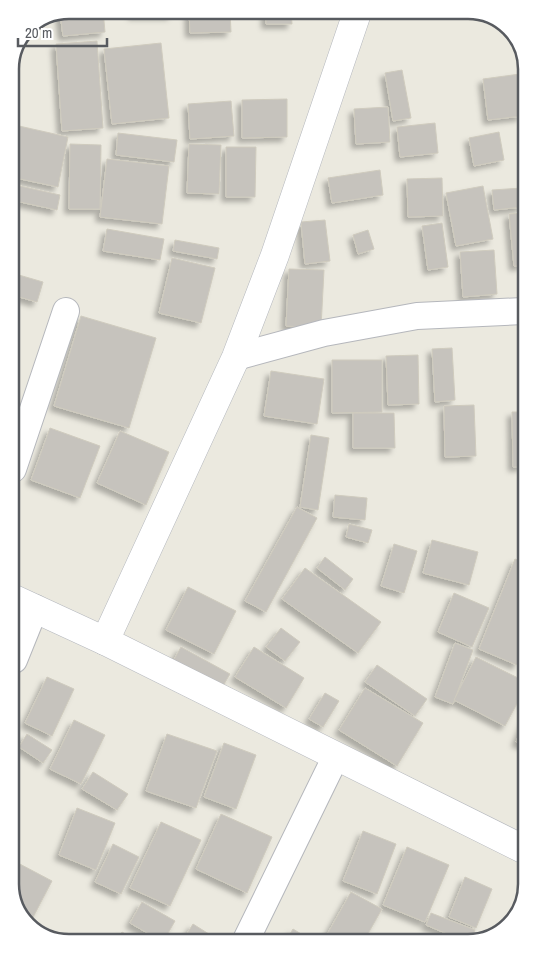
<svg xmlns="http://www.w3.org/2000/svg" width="537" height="953" font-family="'Archivo Narrow',sans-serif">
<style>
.building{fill:#c6c3bd;stroke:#cfcbbe;filter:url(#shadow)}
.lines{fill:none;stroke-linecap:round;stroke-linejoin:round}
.street-casing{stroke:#b5b7bc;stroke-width:28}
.secondary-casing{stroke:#b5b8be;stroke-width:29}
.street{stroke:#fff;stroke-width:26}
.secondary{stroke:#fff;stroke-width:28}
.rim{fill:none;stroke:#585b60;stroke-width:2.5}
</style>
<defs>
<filter id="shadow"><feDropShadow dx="-4.5" dy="4.5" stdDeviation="2.5" flood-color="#0004"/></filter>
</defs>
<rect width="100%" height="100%" fill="#ebe9df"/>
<!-- building -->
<g class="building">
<path d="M69 10H103L105 32 63 36 60 13Z"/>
<rect x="133" y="10" width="39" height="5"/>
<path d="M189 10H230L231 32 190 33Z"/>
<path d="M266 10H291L292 24H266Z"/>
<path d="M97 41 103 128 62 131 56 44Z"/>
<path d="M161 43 169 118 112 124 104 49Z"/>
<path d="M402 70 411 118 393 121 385 73Z"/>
<path d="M520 74 522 116 488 120 483 79Z"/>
<path d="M287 99V137L242 138V100Z"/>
<path d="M231 101 234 136 190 139 188 104Z"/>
<path d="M388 107 390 142 356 144 354 109Z"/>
<path d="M10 116 17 117 11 143Z"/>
<path d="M435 123 438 153 400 157 397 127Z"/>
<path d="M19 126 68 137 58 187 11 177V166Z"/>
<path d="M499 132 504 160 474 166 469 138Z"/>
<path d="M118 133 177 140 174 162 116 155Z"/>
<path d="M70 144 101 145 100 209H69Z"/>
<path d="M189 144 221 145 219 194 187 193Z"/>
<path d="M226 147H256L255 197H226Z"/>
<path d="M107 159 169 166 162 224 100 217Z"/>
<path d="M380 170 383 195 332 203 328 178Z"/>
<path d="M442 178 443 216 408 217 407 179Z"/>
<path d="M11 184 60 195 57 210 11 200Z"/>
<path d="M483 186 493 239 456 246 446 193Z"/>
<path d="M522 188V207L494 210 492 190Z"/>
<path d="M522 213 523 265 514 266 509 214Z"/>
<path d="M325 220 330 261 305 264 301 222Z"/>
<path d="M442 223 448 267 428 270 422 226Z"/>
<path d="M107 229 164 239 160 260 103 251Z"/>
<path d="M368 230 374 249 358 254 353 235Z"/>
<path d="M175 240 219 248 217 259 173 251Z"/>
<path d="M494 250 497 294 463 297 460 252Z"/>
<path d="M172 258 215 268 201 323 159 313Z"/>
<path d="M289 269 324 270 321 328 286 326Z"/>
<path d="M12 273 43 282 37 302 12 295Z"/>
<path d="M81 316 156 338 129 428 54 406Z"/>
<path d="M452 348 455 400 435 402 432 349Z"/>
<path d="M418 355 419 404 388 405 386 356Z"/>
<path d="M332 360H382V412L332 413Z"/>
<path d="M271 371 324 379 317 424 264 416Z"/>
<path d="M474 405 476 456 445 457 444 406Z"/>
<path d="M512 412H524V466L513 467Z"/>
<path d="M353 413H394L395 448H353Z"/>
<path d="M50 428 100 446 80 498 31 480Z"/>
<path d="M120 431 169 452 146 505 97 483Z"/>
<path d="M311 435 329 438 318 510 300 507Z"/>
<path d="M335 495 367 498 365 520 333 517Z"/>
<path d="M297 507 317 518 266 612 245 601Z"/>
<path d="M349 524 372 530 368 543 346 537Z"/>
<path d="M432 540 478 552 469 585 423 573Z"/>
<path d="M394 544 417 551 404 593 381 586Z"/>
<path d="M325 557 353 579 345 590 317 568Z"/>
<path d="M515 559 525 563V644L517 665 479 649Z"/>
<path d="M305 568 381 622 358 653 282 599Z"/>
<path d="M188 587 236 611 214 654 166 630Z"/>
<path d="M454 593 489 608 472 647 438 632Z"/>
<path d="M281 628 300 642 285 661 266 647Z"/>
<path d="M455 643 473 650 453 704 435 697Z"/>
<path d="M181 647 230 674 220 691 171 665Z"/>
<path d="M254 647 304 678 286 708 235 677Z"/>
<path d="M476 657 526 682V687L505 726 454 700Z"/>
<path d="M377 665 427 699 415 716 365 682Z"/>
<path d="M47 677 74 689 52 736 25 723Z"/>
<path d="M365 688 423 723 397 766 339 730Z"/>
<path d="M325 693 339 701 323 727 309 719Z"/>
<path d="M526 717V746L516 742Z"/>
<path d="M74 720 105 735 81 784 50 769Z"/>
<path d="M27 734 52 750 43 763 19 747Z"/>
<path d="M167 734 217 751 196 808 146 791Z"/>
<path d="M224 743 256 755 236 809 204 797Z"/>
<path d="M93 772 128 794 117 810 82 789Z"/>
<path d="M77 808 115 823 96 870 59 855Z"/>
<path d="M221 814 272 837 247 893 196 869Z"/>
<path d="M161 822 201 840 170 906 130 888Z"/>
<path d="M363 831 396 844 377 894 343 881Z"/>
<path d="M113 844 139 857 121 894 95 882Z"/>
<path d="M407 847 449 865 425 922 383 905Z"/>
<path d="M16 862 52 881 29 925 16 910Z"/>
<path d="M465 877 492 889 476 928 449 917Z"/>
<path d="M351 892 382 909 365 939H328L325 938Z"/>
<path d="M142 902 175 921 163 942 130 923Z"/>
<path d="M431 913 475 930 472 937 457 938 426 925Z"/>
<path d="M193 924 220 941H191L185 937Z"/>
<path d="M293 929 311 940H286Z"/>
<path d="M122 932 140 942H116Z"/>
</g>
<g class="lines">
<!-- street casing -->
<g class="street-casing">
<g id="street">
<path d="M236 357 324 333 417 316 523 311"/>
<path d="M13 469 66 311"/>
<path d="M14 660 35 608"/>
<path d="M246 940 336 756"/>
</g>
</g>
<!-- secondary casing -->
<g class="secondary-casing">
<g id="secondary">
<path d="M14 599 105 641 527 851"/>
<path d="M105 641 236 357 275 255 358 10"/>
</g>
</g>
<!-- street -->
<use href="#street" class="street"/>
<!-- secondary -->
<use href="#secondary" class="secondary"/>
</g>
<!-- crop -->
<path d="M0 0H537V953H0ZM69 19H468A50 50 0 0 1 518 69V884A50 50 0 0 1 468 934H69A50 50 0 0 1 19 884V69A50 50 0 0 1 69 19Z" fill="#fff" fill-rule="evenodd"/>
<path class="rim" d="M69 19H468A50 50 0 0 1 518 69V884A50 50 0 0 1 468 934H69A50 50 0 0 1 19 884V69A50 50 0 0 1 69 19Z"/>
<!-- scale -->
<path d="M18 38v8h89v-8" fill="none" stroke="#585b60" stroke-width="2.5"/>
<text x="25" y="38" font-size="15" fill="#585b60" stroke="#ffffff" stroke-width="4" paint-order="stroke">20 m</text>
</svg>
